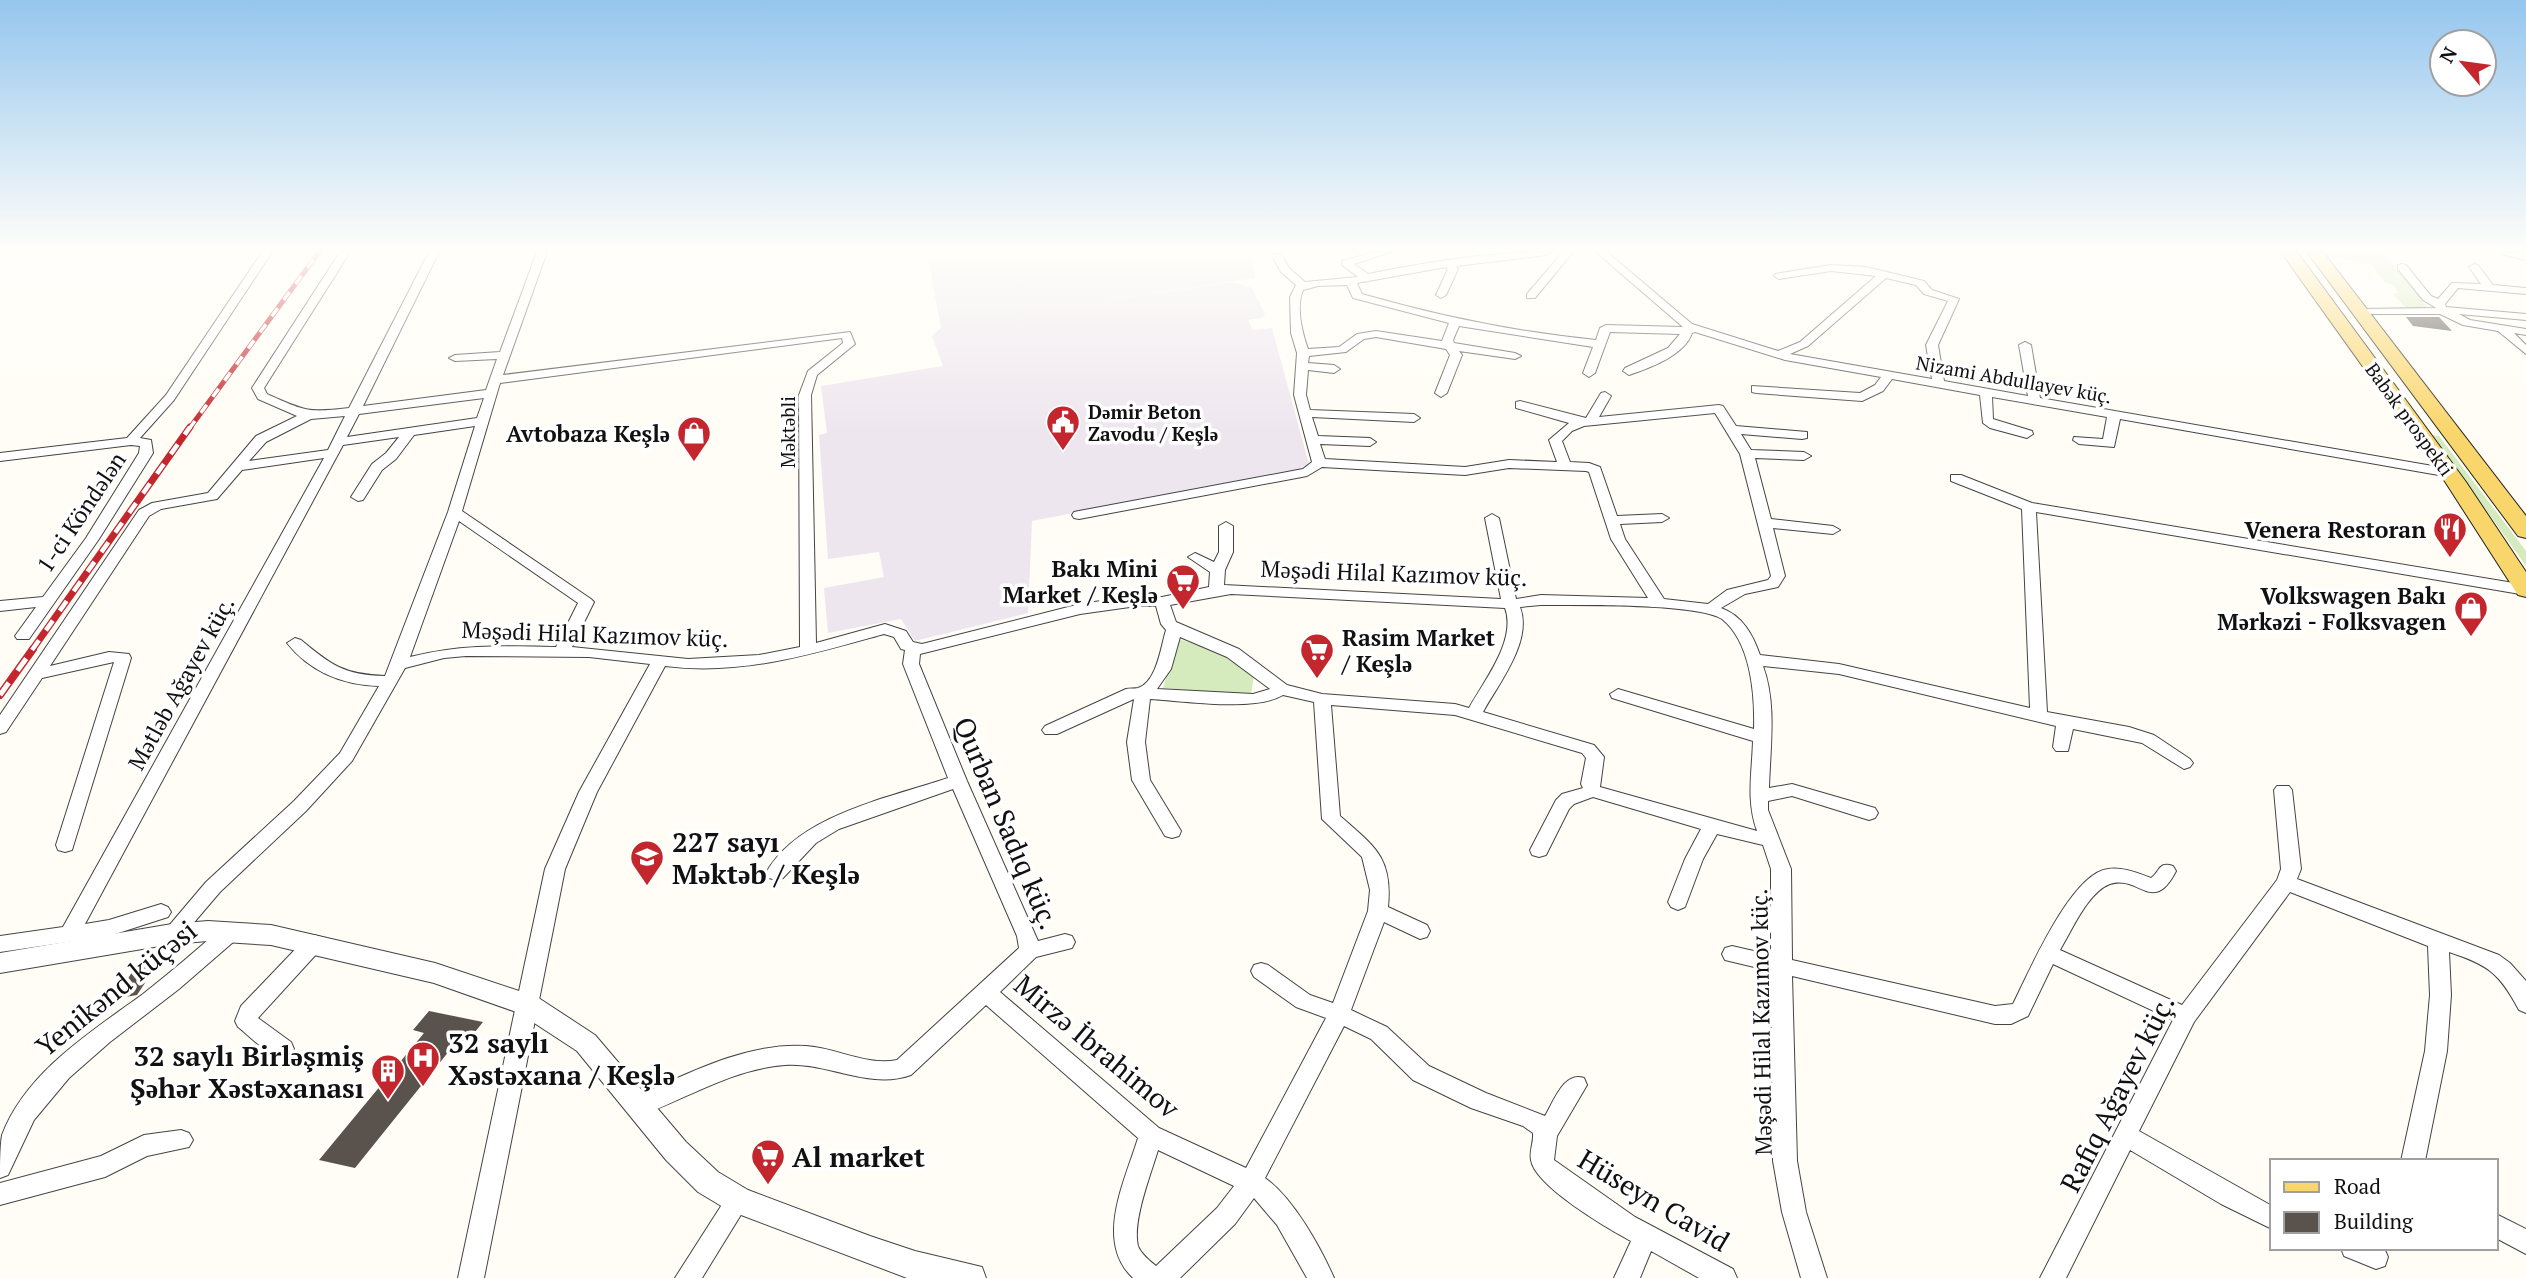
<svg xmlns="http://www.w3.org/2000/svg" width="2526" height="1278" font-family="'PT Serif',serif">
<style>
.industrial{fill:#eee6ef}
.green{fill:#d5ebbd}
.building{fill:#5a524d}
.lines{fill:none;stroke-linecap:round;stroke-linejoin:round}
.minor-casing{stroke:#444;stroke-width:2}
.tertiary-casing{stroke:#444;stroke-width:2}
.primary-casing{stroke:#222;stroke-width:2}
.minor{fill:#fff;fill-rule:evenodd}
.tertiary{fill:#fff;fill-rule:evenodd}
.primary{fill:#f9d66b;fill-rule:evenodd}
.rail-far2-casing{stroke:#c4262e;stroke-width:5}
.rail-far1-casing{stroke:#c4262e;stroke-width:7}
.rail-casing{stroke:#c4262e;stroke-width:8}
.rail-far2{stroke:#fff;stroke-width:3.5;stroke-dasharray:10;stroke-linecap:butt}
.rail-far1{stroke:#fff;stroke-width:4.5;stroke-dasharray:12;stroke-linecap:butt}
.rail{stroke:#fff;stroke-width:5;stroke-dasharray:15;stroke-linecap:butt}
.labels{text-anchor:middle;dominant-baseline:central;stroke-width:7;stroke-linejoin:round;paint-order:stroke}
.far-street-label{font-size:19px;fill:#111;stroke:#fff}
.far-poi-label{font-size:19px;font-weight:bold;fill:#111;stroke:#fff;text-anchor:start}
.poi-label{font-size:23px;font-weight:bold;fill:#111;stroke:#fff;text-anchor:end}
.street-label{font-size:23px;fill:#111;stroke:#fff}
.near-street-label{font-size:28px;fill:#111;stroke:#fff}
.near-poi-label{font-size:28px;font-weight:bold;fill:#111;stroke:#fff;text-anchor:start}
</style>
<rect width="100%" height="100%" fill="#fffdf5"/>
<!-- industrial -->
<path class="industrial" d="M927 252H1249L1253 259 1255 278 1067 306 1233 282 1252 288 1265 314 1262 318 1248 320 1253 330 1272 328 1310 468 1032 521 1028 613 915 641 901 619 828 633 824 588 884 577 879 552 828 559 819 435 827 433 821 386 943 366 932 336 941 328Z"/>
<!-- green -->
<g class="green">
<path d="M2325 252H2383L2427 307 2426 310 2407 309 2393 294 2399 293 2392 284 2385 283 2372 265 2328 256Z"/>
<path d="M2433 435 2439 436 2526 551V566Z"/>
<path d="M1178 639 1215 650 1254 676 1251 695 1163 688Z"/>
</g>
<!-- building -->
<g class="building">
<path d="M2406 317H2439L2452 331 2413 326Z"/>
<path d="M156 966 137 995 114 999 135 968Z"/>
<path d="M429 1011 483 1022 467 1042 458 1040 355 1168 319 1160 424 1033 413 1030Z"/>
</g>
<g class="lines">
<!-- minor casing -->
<g class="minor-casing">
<g id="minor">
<path d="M262 252H272L174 400 140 438 151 440 153 453 99 539 29 639H17L15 636 36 607 0 611V601L43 597 86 538 139 453 140 446 131 445 0 461V453L127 438 166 395Z"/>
<path d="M340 252H350L264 388 267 394C305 411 307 413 349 408L429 252H439L363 406 486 390 497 359 455 361 449 358 455 355 500 352 537 252H547L503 375 850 332 855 344 817 375 811 395 816 643 885 624 906 631 913 642 922 644 1080 604 1137 596 1162 597 1209 587 1210 572 1188 557 1195 553 1214 562 1219 552V526L1226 522 1233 526V552L1225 570 1224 585 1501 599 1485 518 1492 514 1499 518 1516 599 1541 595 1648 598 1611 539 1589 472 1586 471 1509 468 1465 475 1322 467 1307 476 1079 519 1074 518 1072 515 1074 512 1079 511 1303 469 1312 462 1294 395 1297 353 1291 333 1290 297 1296 285 1281 272 1272 256 1273 254H1281L1289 268 1305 282 1358 277 1342 265V261L1375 252H1391L1354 264 1368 274C1428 262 1489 252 1551 252L1546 255 1456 266 1458 269 1446 295 1441 298 1436 295 1448 269 1446 267 1357 283 1362 294C1438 316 1516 332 1596 340L1600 328 1606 325 1683 327 1596 252H1607L1692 324 1778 351 1800 342 1876 276 1831 271 1779 279 1774 276 1775 274 1831 265 1866 267 1924 281 1932 290 1959 299 1938 345 1944 381 2028 396 2019 345 2025 342 2031 345 2040 398 2450 469 2457 473 2450 477 2120 419 2114 447 2079 444 2073 440 2074 437 2103 439 2107 417 1992 397 1993 419 2032 431 2033 434 2027 438 1990 428 1983 423 1980 395 1892 379 1883 391 1862 401 1756 393 1752 392V386L1860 393 1875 385 1881 377 1785 360 1695 332 1692 333C1685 355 1650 368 1629 375L1623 371 1625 368 1668 348 1680 334 1610 332 1595 373 1589 377 1583 373 1593 347 1459 326 1453 340 1454 343 1515 353 1521 356 1515 359 1459 351 1462 355 1447 393 1441 397 1435 393 1450 355 1446 349 1376 337 1364 339 1346 352 1309 356 1308 363 1334 365 1340 369 1334 373 1308 370 1306 395 1310 410 1414 414 1420 418 1414 422 1312 417 1318 436 1370 438 1376 442 1370 446 1320 444 1325 459 1465 467 1509 460 1557 462 1549 440 1569 423 1516 408V402L1520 401 1586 418 1601 393 1605 392 1611 396 1599 417 1719 405 1723 406 1736 426 1807 432V438L1802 439 1741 434 1751 450 1804 452 1811 456 1804 460 1755 458 1771 519 1833 526 1840 530 1833 534 1773 528 1785 576 1778 587 1745 594 1721 608C1743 616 1753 635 1760 655L1839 664 2030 708 2022 509 1951 481V475H1961L2032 503 2526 585V595L2036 512 2047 712 2129 727 2154 735 2190 759 2193 763 2190 767 2184 769 2142 743 2073 729 2068 751H2056L2053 747 2056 726 1839 674 1763 666C1777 704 1770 748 1769 788L1792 784 1875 808 1878 813 1875 818 1869 820 1792 796 1768 801V810L1791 869 1792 960 1995 1006 2013 1004C2029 972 2071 873 2108 869 2123 867 2137 873 2151 878 2160 872 2158 861 2173 866L2176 871C2153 916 2139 874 2110 884 2088 892 2072 930 2060 950L2182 1005 2277 880 2281 869 2274 790 2277 786H2289L2292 790 2301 869 2297 879 2499 955 2510 963 2526 981V1013L2519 1010C2500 974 2489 965 2449 952L2451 995 2447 1051 2425 1161H2401L2425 1051 2430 995 2428 946 2290 892 2194 1022 2139 1131 2272 1206V1229L2221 1204 2130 1150 2066 1278H2040L2173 1020 2053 964 2028 1016 2011 1024H1995L1792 976 1797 1161 1806 1212 1827 1278H1801L1782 1212 1773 1161 1771 971 1725 960 1722 954 1725 948 1732 946 1771 955V869L1763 845 1717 834 1703 859 1685 907 1678 910 1671 907 1668 902 1685 859 1701 829 1593 797 1574 804 1569 809 1546 855 1539 857 1532 855 1530 850 1556 800 1562 794 1583 788 1581 784 1586 758 1582 753 1455 715 1331 705 1340 816C1374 846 1393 857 1388 907L1427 925 1430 931 1427 937 1420 939 1384 922 1351 1010 1387 1027 1429 1066 1486 1093 1545 1116C1554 1101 1564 1071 1584 1078L1587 1085 1557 1136 1554 1160 1635 1217 1733 1269 1737 1278H1699L1651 1251 1640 1278H1614L1631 1241C1607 1228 1535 1186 1531 1160 1529 1151 1534 1142 1533 1133L1523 1126 1471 1108 1413 1080 1371 1039 1344 1026 1265 1178C1293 1198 1320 1246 1334 1278H1307L1277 1225 1254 1198 1235 1224 1180 1278H1133C1094 1241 1125 1181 1138 1138L986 1005 911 1075C869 1090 828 1062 785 1065 732 1069 688 1098 639 1116L631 1113 628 1106 631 1099C685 1075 746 1042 806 1046 837 1048 866 1066 897 1060L1019 948 1017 936 953 789 839 829 816 843 783 878 776 880 769 878 766 873C798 815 889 798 948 778L903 664 905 650 901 649 894 637 884 634C812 654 741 676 665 666L597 792 565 869 484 1278H458L545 869 579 792 650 664 589 657 466 656 444 658 405 668 352 761 306 811 220 892 179 940 172 942 165 940 162 934 206 882 294 801 340 753 379 686C343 685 310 672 287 643L295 638 301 640C331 665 344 675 385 676L448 512 475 426 414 435 396 459 382 470 363 500 358 501 351 497 372 464 386 453 399 437 343 445 85 924 109 920 161 904 168 907 171 912 168 917 109 936 0 952V936L63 927 324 458 242 470 217 499 161 509 149 516 50 666 109 652 129 654 131 658 72 850 65 852 58 850 56 845 114 662 42 678 6 732 0 734V715L139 510 152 503 208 493 256 436 297 416 258 399 252 388ZM1886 278 1916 285 1924 294 1948 301 1926 345 1932 379 1790 354 1808 346ZM1347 285 1353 298 1449 323 1442 341 1376 331 1357 334 1339 347 1308 349C1302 332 1296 307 1303 290L1318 286ZM842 338 843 343 808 371 799 395 800 647 759 655 688 659 572 647 594 602 591 599 462 511 500 383ZM484 398 477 418 347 437 359 414ZM1715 413 1740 454 1771 576 1768 580 1727 590 1708 604 1664 599 1625 539 1620 524 1662 522 1669 518 1662 514 1617 516 1600 467 1589 463 1570 462 1562 441 1572 431 1584 426ZM345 416 328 450 249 461 266 442 311 419ZM459 521 578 603 556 647C504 646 461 644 410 657ZM1231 594 1505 608C1517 640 1484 681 1469 708L1455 704 1322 694 1287 685 1239 649 1176 622 1170 605ZM1541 605C1575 605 1699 603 1722 619 1751 642 1755 695 1754 729L1618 689 1610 694 1612 698 1753 741C1752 774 1746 800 1757 831L1600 787 1604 757 1594 745 1483 712C1499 683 1533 641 1520 607ZM1137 606H1156L1161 624 1166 630C1161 646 1157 682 1138 688 1134 689 1130 688 1126 689L1045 726 1042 730 1045 734H1057L1134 699 1127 742 1132 780 1165 836 1172 838 1179 836 1181 831 1150 780 1145 742 1150 699C1185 701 1255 712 1283 695L1314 702 1322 819 1362 857 1370 890 1368 911 1333 1003 1310 995 1268 965 1261 963 1254 965 1251 971 1254 977 1296 1007 1326 1018 1246 1168 1159 1128 1000 992 1036 957 1072 948 1075 942 1072 936 1065 934 1038 941 967 781 919 664 920 654 1080 614ZM1180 637 1227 657 1270 689 1253 694 1157 689 1171 669ZM1158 1150 1234 1186 1217 1208 1156 1266C1150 1261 1141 1254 1138 1246 1132 1221 1151 1174 1158 1150Z"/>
<path d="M1563 252H1573L1535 298H1527V294Z"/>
<path d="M2500 252 2526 254V260L2501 254Z"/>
<path d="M2402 264 2406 265 2431 296 2438 299 2452 283 2481 284 2469 267 2474 264 2478 265 2493 285 2526 288V294L2458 288 2445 304 2446 307 2526 314V320L2459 314 2470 320 2526 329V335L2514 333 2526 345V354L2498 331 2463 325 2440 314H2356V310L2360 309 2436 308 2423 300 2398 269V265Z"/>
<path d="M232 923 239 925 242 931 239 937 179 989 110 1042 69 1078 34 1120 8 1175 0 1178C0 1165 0 1147 2 1135 26 1072 91 1032 143 994 171 972 198 949 225 925Z"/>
<path d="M314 935 321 937 324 943 321 949 258 1018 291 1042 294 1049 291 1056C273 1062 252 1038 238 1027L235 1021 241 1006 307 937Z"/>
<path d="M181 1130 189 1133 193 1140 189 1147 147 1156 105 1177 0 1205V1183L101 1156 144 1135Z"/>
<path d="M738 1189 746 1192 750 1200 702 1278H675L730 1192Z"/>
<path d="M2496 1214 2526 1229V1254L2496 1238Z"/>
<path d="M2341 1248H2384L2388 1257 2385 1266 2376 1269 2344 1256Z"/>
</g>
</g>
<!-- tertiary casing -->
<g class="tertiary-casing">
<path id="tertiary" d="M208 921 271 925 435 963 537 997 595 1035 686 1142 718 1172 748 1190 870 1236 915 1251 982 1267 986 1278H907L728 1210 698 1192 666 1160 577 1051 519 1013 434 983 271 945 208 941 172 944 0 973V953L172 924Z"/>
</g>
<!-- primary casing -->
<g class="primary-casing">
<g id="primary">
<path d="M2281 252H2297L2466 482 2526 572V597L2518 595 2446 483Z"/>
<path d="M2307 252H2323L2526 516V538L2518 536Z"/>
</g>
</g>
<!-- minor -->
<use href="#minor" class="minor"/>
<!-- tertiary -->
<use href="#tertiary" class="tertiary"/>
<!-- primary -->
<use href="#primary" class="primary"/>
<!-- rail-far2 casing -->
<g class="rail-far2-casing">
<path id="rail-far2" d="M189 429 319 252"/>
</g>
<!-- rail-far1 casing -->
<g class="rail-far1-casing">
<path id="rail-far1" d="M32 650 190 427"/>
</g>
<!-- rail casing -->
<g class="rail-casing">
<path id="rail" d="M0 695 33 649"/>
</g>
<!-- rail-far2 -->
<use href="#rail-far2" class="rail-far2"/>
<!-- rail-far1 -->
<use href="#rail-far1" class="rail-far1"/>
<!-- rail -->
<use href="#rail" class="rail"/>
</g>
<!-- sky -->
<linearGradient id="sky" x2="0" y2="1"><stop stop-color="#95c6ee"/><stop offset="0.58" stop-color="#fffefa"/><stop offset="1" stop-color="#fffefa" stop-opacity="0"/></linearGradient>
<rect width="2526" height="431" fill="url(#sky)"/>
<!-- icons -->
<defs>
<g id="civic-pin" transform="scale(1.75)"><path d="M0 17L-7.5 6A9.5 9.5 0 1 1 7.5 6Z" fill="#c4262e" stroke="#fff"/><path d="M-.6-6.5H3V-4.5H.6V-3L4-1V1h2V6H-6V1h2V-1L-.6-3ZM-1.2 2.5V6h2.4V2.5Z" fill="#fff"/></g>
<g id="shop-pin" transform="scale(1.75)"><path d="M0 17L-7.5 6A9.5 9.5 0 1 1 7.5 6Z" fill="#c4262e" stroke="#fff"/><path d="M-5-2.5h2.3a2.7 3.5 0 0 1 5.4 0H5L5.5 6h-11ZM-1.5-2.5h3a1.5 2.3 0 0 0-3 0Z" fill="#fff"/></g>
<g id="restaurant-pin" transform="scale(1.75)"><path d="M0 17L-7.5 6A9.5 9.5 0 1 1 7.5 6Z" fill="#c4262e" stroke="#fff"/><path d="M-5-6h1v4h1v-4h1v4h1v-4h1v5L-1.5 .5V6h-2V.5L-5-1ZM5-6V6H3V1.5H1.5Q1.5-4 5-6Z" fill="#fff"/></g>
<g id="supermarket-pin" transform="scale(1.75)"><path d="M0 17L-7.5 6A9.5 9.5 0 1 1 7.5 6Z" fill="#c4262e" stroke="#fff"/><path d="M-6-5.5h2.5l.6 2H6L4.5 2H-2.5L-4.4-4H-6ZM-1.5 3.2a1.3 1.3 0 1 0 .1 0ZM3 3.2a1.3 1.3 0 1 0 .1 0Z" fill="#fff"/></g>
<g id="school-pin" transform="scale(1.75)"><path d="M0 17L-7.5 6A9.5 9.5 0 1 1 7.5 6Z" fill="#c4262e" stroke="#fff"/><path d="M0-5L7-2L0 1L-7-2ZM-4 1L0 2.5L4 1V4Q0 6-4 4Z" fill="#fff"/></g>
<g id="hospital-pin" transform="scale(1.75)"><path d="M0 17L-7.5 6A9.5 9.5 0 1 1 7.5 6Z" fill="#c4262e" stroke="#fff"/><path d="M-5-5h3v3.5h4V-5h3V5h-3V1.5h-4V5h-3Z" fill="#fff"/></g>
<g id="building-pin" transform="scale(1.75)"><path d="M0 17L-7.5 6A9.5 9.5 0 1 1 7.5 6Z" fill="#c4262e" stroke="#fff"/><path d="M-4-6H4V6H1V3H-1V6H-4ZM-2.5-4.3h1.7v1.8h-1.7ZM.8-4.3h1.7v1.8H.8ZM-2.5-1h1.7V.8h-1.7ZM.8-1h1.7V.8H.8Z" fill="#fff"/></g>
</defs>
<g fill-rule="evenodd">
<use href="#civic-pin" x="1063" y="422"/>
<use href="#shop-pin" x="694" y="433"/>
<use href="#restaurant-pin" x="2450" y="529"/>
<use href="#supermarket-pin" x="1183" y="581"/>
<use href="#shop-pin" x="2471" y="608"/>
<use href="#supermarket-pin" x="1317" y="650"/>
<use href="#school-pin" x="647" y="857"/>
<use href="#hospital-pin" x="423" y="1058"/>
<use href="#building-pin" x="388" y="1071"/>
<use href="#supermarket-pin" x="768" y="1156"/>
</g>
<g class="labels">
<!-- far-street labels -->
<g class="far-street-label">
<text transform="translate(2014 379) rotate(10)">Nizami Abdullayev küç.</text>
<text transform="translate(2410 419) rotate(54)">Babək prospekti</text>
<text transform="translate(787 432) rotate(-90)">Məktəbli</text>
</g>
<!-- far-poi labels -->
<g class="far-poi-label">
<text x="1088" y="411">Dəmir Beton<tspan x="1088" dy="22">Zavodu / Keşlə</tspan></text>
</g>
<!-- poi labels -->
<g class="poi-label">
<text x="670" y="433">Avtobaza Keşlə</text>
<text x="2426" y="529">Venera Restoran</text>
<text x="1158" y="568">Bakı Mini<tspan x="1158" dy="26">Market / Keşlə</tspan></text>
<text x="2446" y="595">Volkswagen Bakı<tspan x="2446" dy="26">Mərkəzi - Folksvagen</tspan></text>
<text x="1342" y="637" text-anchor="start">Rasim Market<tspan x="1342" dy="26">/ Keşlə</tspan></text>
</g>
<!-- street labels -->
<g class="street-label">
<text transform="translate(81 512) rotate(-56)">1-ci Köndələn</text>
<text transform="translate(1394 573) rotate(2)">Məşədi Hilal Kazımov küç.</text>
<text transform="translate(595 634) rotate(2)">Məşədi Hilal Kazımov küç.</text>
<text transform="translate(181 683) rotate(-61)">Mətləb Ağayev küç.</text>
<text transform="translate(1761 1022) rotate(-91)">Məşədi Hilal Kazımov küç.</text>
</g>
<!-- near-street labels -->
<g class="near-street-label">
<text transform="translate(1007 823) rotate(67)">Qurban Sadıq küç.</text>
<text transform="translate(116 988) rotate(-39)">Yenikənd küçəsi</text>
<text transform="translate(1097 1046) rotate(40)">Mirzə İbrahimov</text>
<text transform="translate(2117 1093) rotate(-63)">Rafiq Ağayev küç.</text>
<text transform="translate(1654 1200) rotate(31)">Hüseyn Cavid</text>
</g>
<!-- near-poi labels -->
<g class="near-poi-label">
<text x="672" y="841">227 sayı<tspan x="672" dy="32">Məktəb / Keşlə</tspan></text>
<text x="448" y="1042">32 saylı<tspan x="448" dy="32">Xəstəxana / Keşlə</tspan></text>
<text x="364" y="1055" text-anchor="end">32 saylı Birləşmiş<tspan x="364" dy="32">Şəhər Xəstəxanası</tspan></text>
<text x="792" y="1156">Al market</text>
</g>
</g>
<!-- legend -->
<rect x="2270" y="1159" width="228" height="91" fill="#ffffff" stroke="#a0a0a0" stroke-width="2"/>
<rect x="2284" y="1182" width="35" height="10" fill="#f9d66b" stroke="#a0a0a0" stroke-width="2"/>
<text x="2334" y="1194" font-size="21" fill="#111111">Road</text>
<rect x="2284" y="1212" width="35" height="21" fill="#5a524d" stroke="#a0a0a0" stroke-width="2"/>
<text x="2334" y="1229" font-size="21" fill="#111111">Building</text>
<!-- north arrow -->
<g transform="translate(2463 63) rotate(299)"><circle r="33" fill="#ffffff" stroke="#a0a0a0" stroke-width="2"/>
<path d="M0-5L12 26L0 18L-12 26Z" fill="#c4262e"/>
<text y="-10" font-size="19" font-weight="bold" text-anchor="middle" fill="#111111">N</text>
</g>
</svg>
